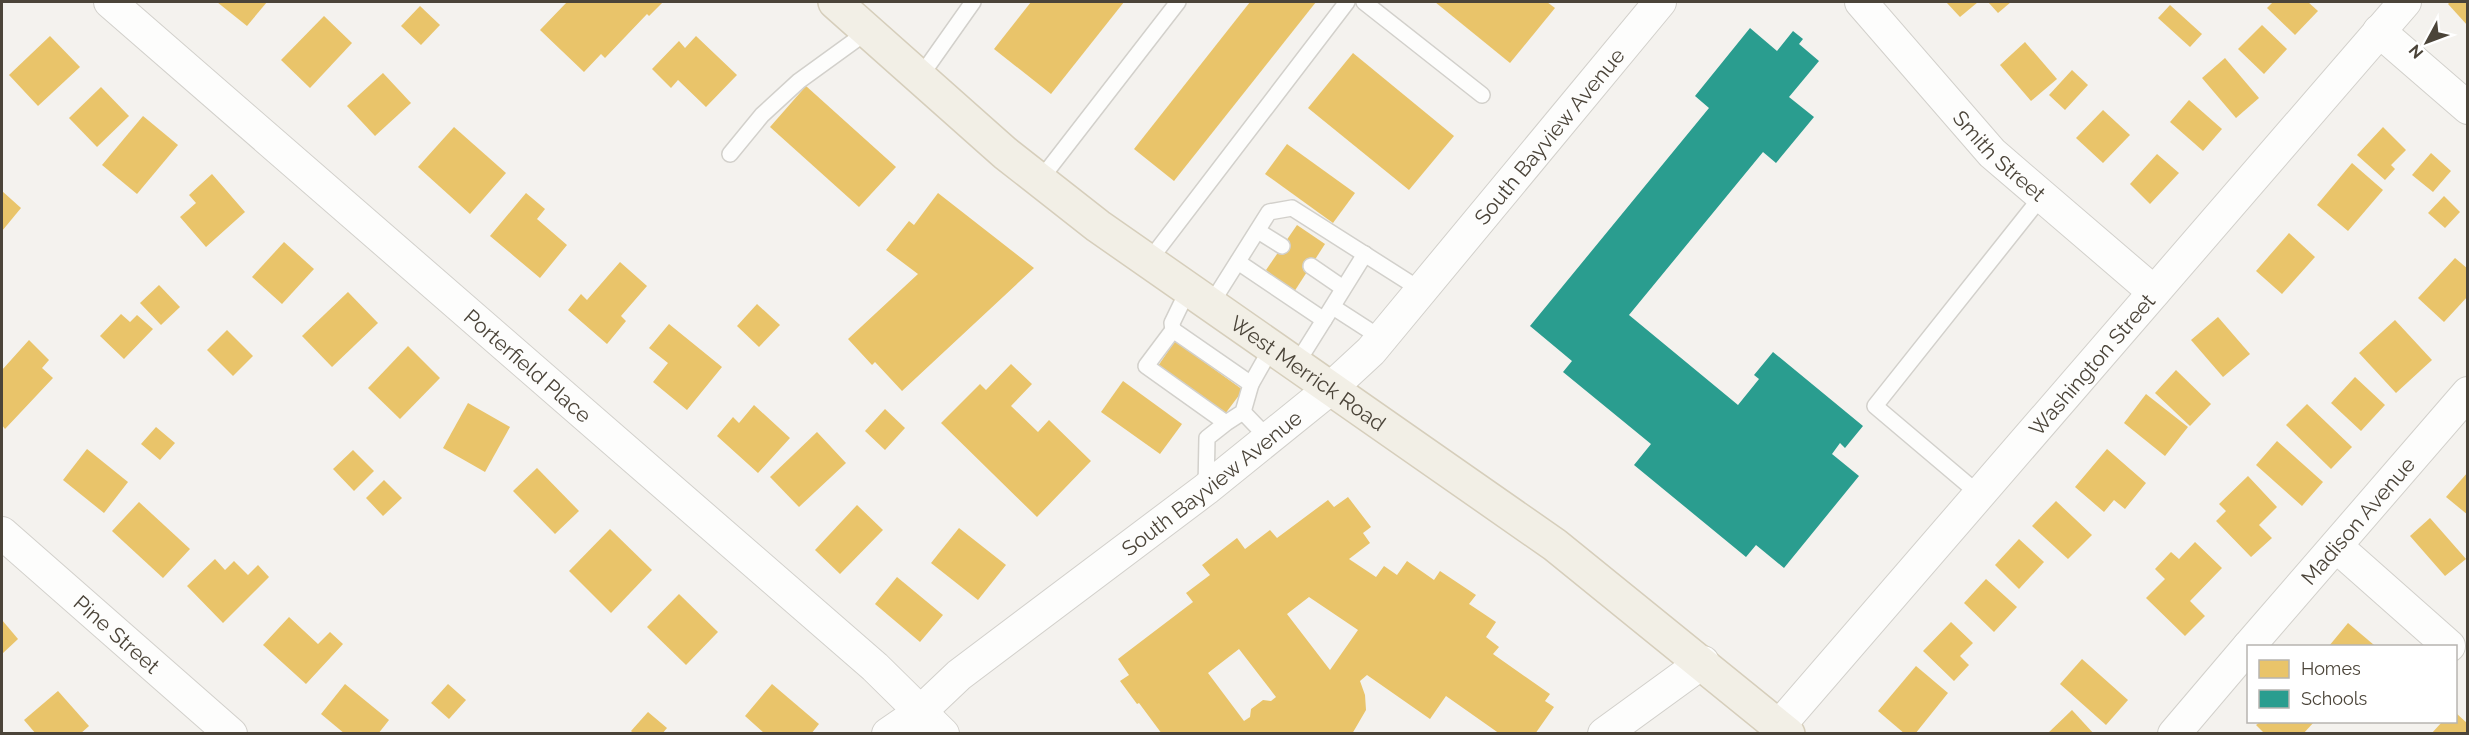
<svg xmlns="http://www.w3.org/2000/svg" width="2469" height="735" font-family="Raleway,sans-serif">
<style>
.homes{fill:#e9c46a;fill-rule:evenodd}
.schools{fill:#2a9d8f}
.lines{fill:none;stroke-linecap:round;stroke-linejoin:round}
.service-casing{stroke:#d2d0cb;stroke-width:18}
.minor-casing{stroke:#d2d0cb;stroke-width:34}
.primary-casing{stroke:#d6cebb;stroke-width:36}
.service{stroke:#fdfdfc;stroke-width:15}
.minor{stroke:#fdfdfc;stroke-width:32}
.primary{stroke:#f2efe6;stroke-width:33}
.labels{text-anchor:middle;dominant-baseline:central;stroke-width:6;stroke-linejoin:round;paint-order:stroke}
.street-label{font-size:21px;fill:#4b4439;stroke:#fff}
</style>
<rect width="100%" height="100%" fill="#f4f2ee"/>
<!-- homes -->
<g class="homes">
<path d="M217 2H267L247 26Z"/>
<path d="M567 2H663L649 16 647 14 605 58 601 54 584 72 540 30Z"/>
<path d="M1031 2H1124L1051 94 994 49Z"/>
<path d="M1250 2H1316L1174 181 1134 149Z"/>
<path d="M1435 2H1547L1555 8 1510 63Z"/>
<path d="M1946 2H1978L1960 17Z"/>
<path d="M1988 2H2011L1998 13Z"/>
<path d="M2273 2H2308L2318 11 2295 35 2267 8Z"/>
<path d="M2450 2H2468V26L2448 4Z"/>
<path d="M2170 5 2202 34 2190 47 2158 18Z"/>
<path d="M420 6 440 25 421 45 401 26Z"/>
<path d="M324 16 352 43 310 88 281 60Z"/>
<path d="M2262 25 2287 49 2264 74 2238 49Z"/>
<path d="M50 36 80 67 38 106 9 75Z"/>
<path d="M696 36 737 75 706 107 678 80 671 88 652 69 679 41 685 48Z"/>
<path d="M2025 42 2057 79 2031 101 2000 65Z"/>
<path d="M1353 53 1454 136 1409 190 1308 108Z"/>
<path d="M2225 58 2259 98 2236 118 2202 78Z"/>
<path d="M2072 70 2088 85 2065 110 2049 95Z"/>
<path d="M383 73 411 103 375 136 347 106Z"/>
<path d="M806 86 896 167 859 207 770 127Z"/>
<path d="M101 87 129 116 97 147 69 118Z"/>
<path d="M2189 100 2222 129 2203 151 2170 122Z"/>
<path d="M2103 110 2130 135 2103 163 2076 138Z"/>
<path d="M143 116 178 145 137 194 102 165Z"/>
<path d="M454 127 506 173 470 214 418 167Z"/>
<path d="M2383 127 2406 150 2391 165 2395 169 2385 180 2357 155Z"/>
<path d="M1287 144 1355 193 1333 223 1265 174Z"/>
<path d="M2431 153 2451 171 2433 192 2412 175Z"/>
<path d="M2157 154 2179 173 2150 204 2130 184Z"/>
<path d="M2352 163 2383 190 2348 231 2317 205Z"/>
<path d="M212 174 245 212 206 247 180 217 196 203 189 195Z"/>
<path d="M2 191 21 208 2 231Z"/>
<path d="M526 193 545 209 537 219 567 245 540 278 490 236Z"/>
<path d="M938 193 1034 268 902 391 875 362 872 365 848 339 918 274 886 250 909 221 914 225Z"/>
<path d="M2444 196 2460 212 2445 228 2428 213Z"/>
<path d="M1297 225 1325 244 1294 292 1266 270Z"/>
<path d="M2289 233 2315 257 2282 294 2256 271Z"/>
<path d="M284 242 314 269 282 304 252 277Z"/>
<path d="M2455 258 2468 269V296L2444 322 2418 298Z"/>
<path d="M620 262 647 286 621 316 626 321 607 344 568 310 581 294 587 300Z"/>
<path d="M159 285 180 307 161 325 140 303Z"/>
<path d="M348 292 378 323 332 367 302 336Z"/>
<path d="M757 304 780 325 759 347 737 326Z"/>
<path d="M121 314 130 322 137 315 153 329 124 359 100 336Z"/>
<path d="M2218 317 2250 354 2223 377 2191 340Z"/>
<path d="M2395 320 2432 360 2396 393 2359 353Z"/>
<path d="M669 324 722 367 687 410 653 382 668 363 649 348Z"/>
<path d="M227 330 253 356 233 376 207 350Z"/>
<path d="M29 340 49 360 42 368 53 378 5 429 2 425V370Z"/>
<path d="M1175 341 1243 390 1225 414 1158 366Z"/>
<path d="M408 346 440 378 400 419 368 388Z"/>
<path d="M1011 364 1032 384 1011 406 1038 432 1049 420 1091 461 1037 517 941 423 980 384 986 390Z"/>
<path d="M2176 370 2211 404 2190 426 2155 393Z"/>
<path d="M2355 377 2385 405 2361 431 2331 403Z"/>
<path d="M1123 381 1182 424 1160 454 1101 412Z"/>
<path d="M2146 394 2188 427 2165 456 2124 423Z"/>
<path d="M468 403 510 427 485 472 443 448Z"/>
<path d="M2307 404 2352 447 2331 469 2286 425Z"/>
<path d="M754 405 790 438 758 473 717 436 733 417 739 423Z"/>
<path d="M885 409 905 428 885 450 865 431Z"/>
<path d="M156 427 175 443 160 460 141 444Z"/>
<path d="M817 432 846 463 799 507 770 477Z"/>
<path d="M2277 441 2323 482 2302 506 2256 465Z"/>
<path d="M87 449 128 482 104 513 63 480Z"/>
<path d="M2107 449 2146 483 2125 509 2114 500 2104 512 2075 487Z"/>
<path d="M353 450 374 471 354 491 333 469Z"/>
<path d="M537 468 579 511 555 534 513 491Z"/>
<path d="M2468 472V515L2446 497Z"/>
<path d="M2248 476 2277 507 2259 525 2272 538 2251 557 2216 521 2226 511 2219 504Z"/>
<path d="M384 480 402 498 383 516 366 498Z"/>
<path d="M1348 497 1371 527 1363 533 1370 543 1349 559 1376 577 1384 566 1397 575 1407 561 1434 580 1440 571 1476 595 1469 604 1496 622 1486 637 1499 647 1493 654 1550 694 1545 701 1554 707 1535 734H1500L1446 696 1430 719 1367 675 1360 681 1365 695 1366 710 1352 734H1162L1139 703 1137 704 1120 681 1129 675 1118 659 1193 602 1186 593 1210 575 1202 565 1237 538 1245 549 1270 530 1277 538 1328 500 1334 507ZM1309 597 1358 630 1330 670 1287 614ZM1239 649 1276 697 1271 701 1263 700 1251 709 1250 717 1244 721 1208 673Z"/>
<path d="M2056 501 2092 535 2068 559 2032 526Z"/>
<path d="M139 502 190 549 163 578 112 531Z"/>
<path d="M857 505 883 530 840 574 815 550Z"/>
<path d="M2430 518 2466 559 2445 576 2410 536Z"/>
<path d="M959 528 1006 565 978 600 931 563Z"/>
<path d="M610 529 652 570 611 613 569 571Z"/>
<path d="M2019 539 2044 562 2019 589 1995 565Z"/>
<path d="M2195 542 2222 568 2190 601 2205 616 2185 636 2146 598 2165 579 2155 569 2171 552 2179 559Z"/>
<path d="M215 559 225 570 234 561 248 575 258 565 269 577 223 623 187 586Z"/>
<path d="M897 577 943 615 920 642 875 604Z"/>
<path d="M1986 579 2017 607 1994 632 1964 603Z"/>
<path d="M679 594 718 632 686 665 647 627Z"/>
<path d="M289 617 318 644 330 632 343 644 306 684 263 645Z"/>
<path d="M2 620 18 639 2 654Z"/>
<path d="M1951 622 1973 643 1960 656 1969 665 1954 681 1923 651Z"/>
<path d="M2348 623 2374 645 2373 646H2329Z"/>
<path d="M2082 659 2128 700 2106 725 2060 684Z"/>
<path d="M1916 666 1948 693 1915 734H1905L1878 711Z"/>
<path d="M345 684 389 720 378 734H345L321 714Z"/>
<path d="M448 684 466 700 449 719 431 703Z"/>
<path d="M772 684 819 724 811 734H765L745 716Z"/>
<path d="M58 691 89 726 80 734H36L24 720Z"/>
<path d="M2072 710 2094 734H2047Z"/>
<path d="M648 712 667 728 662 734H634L631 731Z"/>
<path d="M2456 713 2468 724V734H2431L2442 722H2456Z"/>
<path d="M2260 722H2314L2303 734H2265L2256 725Z"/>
</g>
<!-- schools -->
<path class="schools" d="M1750 28 1777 51 1793 31 1803 39 1799 44 1819 61 1789 97 1814 117 1776 163 1763 152 1629 315 1738 405 1759 379 1754 375 1773 352 1863 426 1845 448 1840 443 1832 454 1859 476 1784 568 1756 545 1746 557 1634 465 1651 444 1563 372 1572 361 1530 326 1709 108 1695 96Z"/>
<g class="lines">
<!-- service casing -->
<g class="service-casing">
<g id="service">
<path d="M1364 2 1482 95"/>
<path d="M920 77 973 2"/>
<path d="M730 154 762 115 799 81 868 31"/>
<path d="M1040 180 1178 2"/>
<path d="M1258 231 1282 246"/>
<path d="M1148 262 1347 2"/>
<path d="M1238 262 1324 320 1365 254"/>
<path d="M1311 266 1343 288"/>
<path d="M1211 304 1269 212 1292 208 1421 290"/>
<path d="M1333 307 1381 338"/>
<path d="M1173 330 1172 323 1188 290"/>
<path d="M1297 363 1324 320"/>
<path d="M1251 384 1272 347"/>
<path d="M1243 412 1268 438"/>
<path d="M1206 489 1207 438 1226 423 1146 366 1173 330 1251 384 1243 412 1226 423"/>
<path d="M1979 494 1875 406 2042 196"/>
</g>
</g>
<!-- minor casing -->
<g class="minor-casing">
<g id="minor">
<path id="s1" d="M110 2 875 667 943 734"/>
<path id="s2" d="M1861 2 1992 153 2154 292"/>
<path d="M2379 31 2468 108"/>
<path id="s3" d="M2 533 231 734"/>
<path d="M2336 546 2449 646"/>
<path id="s4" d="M2249 646 2468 393"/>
<path id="s5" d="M1779 726 2405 2"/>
<path id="s6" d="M888 734 920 712 959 675 1206 489 1331 388 1371 351 1660 2"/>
<path d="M1604 734 1703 662"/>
<path d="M2174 734 2248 647"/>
</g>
</g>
<!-- primary casing -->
<g class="primary-casing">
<g id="primary">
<path id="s7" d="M835 2 1005 153 1098 226 1555 545 1788 734"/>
</g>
</g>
<!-- service -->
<use href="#service" class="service"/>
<!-- minor -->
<use href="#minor" class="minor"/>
<!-- primary -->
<use href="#primary" class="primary"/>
</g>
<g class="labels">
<!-- street labels -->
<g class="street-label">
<text stroke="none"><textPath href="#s6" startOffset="896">South Bayview Avenue</textPath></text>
<text stroke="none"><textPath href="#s2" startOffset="207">Smith Street</textPath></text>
<text stroke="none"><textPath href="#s5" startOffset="478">Washington Street</textPath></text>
<text stroke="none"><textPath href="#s1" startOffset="554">Porterfield Place</textPath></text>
<text stroke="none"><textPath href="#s7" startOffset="602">West Merrick Road</textPath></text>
<text stroke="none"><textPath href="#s6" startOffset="410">South Bayview Avenue</textPath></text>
<text stroke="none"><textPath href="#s4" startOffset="166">Madison Avenue</textPath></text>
<text stroke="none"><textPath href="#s3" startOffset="153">Pine Street</textPath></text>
</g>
</g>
<!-- border -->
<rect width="2469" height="735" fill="none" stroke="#4b4439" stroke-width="6"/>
<!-- legend -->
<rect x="2247" y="645" width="210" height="78" fill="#ffffff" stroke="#b7b4b0" stroke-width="1.5"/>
<rect x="2259" y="660" width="30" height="18" fill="#e9c46a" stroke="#b7b4b0" stroke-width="1.5"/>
<text x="2301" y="675" font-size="18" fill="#4b4439">Homes</text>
<rect x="2259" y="690" width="30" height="18" fill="#2a9d8f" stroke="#b7b4b0" stroke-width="1.5"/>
<text x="2301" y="705" font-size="18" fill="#4b4439">Schools</text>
<!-- north arrow -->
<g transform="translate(2427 42) rotate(229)" stroke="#ffffff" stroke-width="4.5" paint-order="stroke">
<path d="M0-4.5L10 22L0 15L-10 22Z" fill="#4b4439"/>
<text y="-9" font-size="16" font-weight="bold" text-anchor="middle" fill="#4b4439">N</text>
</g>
</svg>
